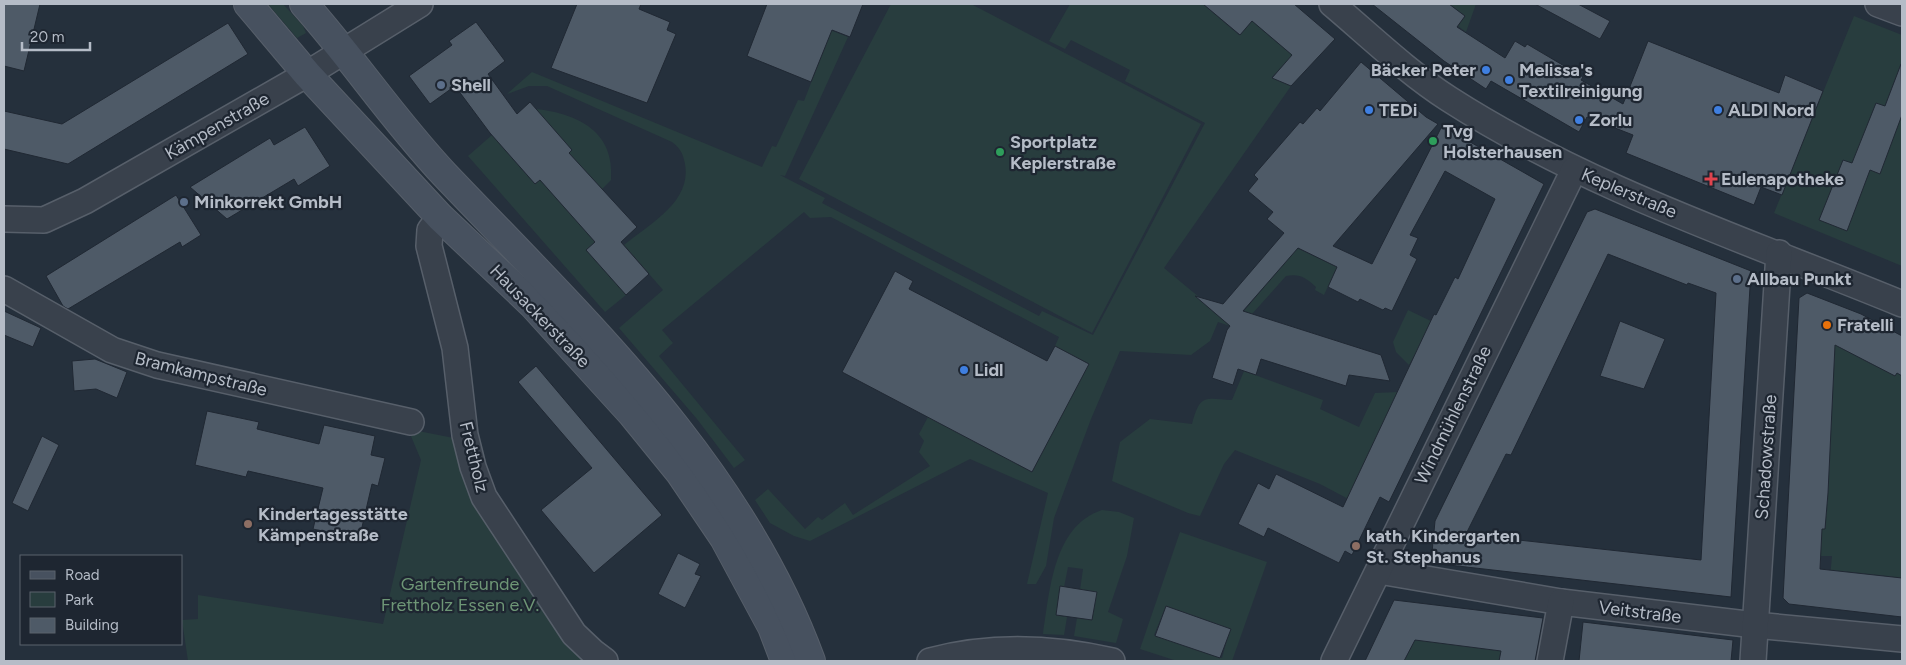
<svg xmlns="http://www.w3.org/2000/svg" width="1906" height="665" font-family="Figtree,sans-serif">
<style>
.green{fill:#283d3e;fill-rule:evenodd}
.building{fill:#4e5a67;stroke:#202833;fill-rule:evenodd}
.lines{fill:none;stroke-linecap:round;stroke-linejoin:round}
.minor-casing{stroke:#575f6a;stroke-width:28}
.secondary-casing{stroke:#575f6a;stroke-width:30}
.minor{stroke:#39414c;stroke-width:25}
.secondary{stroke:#47515f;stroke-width:28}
.shop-dot{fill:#3f7fe0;stroke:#1e2631;stroke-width:2}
.service-dot{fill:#5c6f8a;stroke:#1e2631;stroke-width:2}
.leisure-dot{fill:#2e9e5b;stroke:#1e2631;stroke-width:2}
.health-dot{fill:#e0444e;stroke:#1e2631;stroke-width:2}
.food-dot{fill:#e8710a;stroke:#1e2631;stroke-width:2}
.education-dot{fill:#8d6e63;stroke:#1e2631;stroke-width:2}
.labels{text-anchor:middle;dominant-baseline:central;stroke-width:4.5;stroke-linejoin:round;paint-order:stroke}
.poi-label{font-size:18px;font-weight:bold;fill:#b5bcc7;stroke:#1e2631;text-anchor:start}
.street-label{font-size:18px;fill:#b5bcc7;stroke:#1e2631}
.park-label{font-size:18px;fill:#6e9676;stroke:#1e2631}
</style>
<rect width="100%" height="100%" fill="#25303c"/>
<!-- green -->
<g class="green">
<path d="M268 4H283L303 26 306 33 297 38Z"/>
<path d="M891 4H971L1201 124 1092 333 799 179Z"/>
<path d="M1070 4H1203L1239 35 1252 21 1280 45 1285 39 1303 73 1284 64 1272 77 1291 86 1164 268 1217 312 1230 326 1218 322 1210 341 1191 355 1120 351 1091 419 1054 518 1046 566 1036 584H1027L1048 493 970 459 810 541 794 536 770 523 755 500 768 489 805 529 818 517 822 520 845 503 853 515 930 466 919 452 924 441 919 434 928 417 1032 472 1088 363 1055 346 1059 337 831 217 810 218 804 212 662 330 673 343 659 356 745 460 734 468 697 419 619 328 663 290 624 245C649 224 692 202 685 164 683 153 680 148 672 142L547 86H529L507 94 532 72 762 167 772 146 776 147 798 100 804 101 825 47 820 26 848 37 785 176 780 175 825 198 822 203 1039 316 1042 311 1093 335 1205 123 1125 81 1130 70 1071 40 1065 49 1049 41Z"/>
<path d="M1449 4H1476L1466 32 1458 26 1465 16Z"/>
<path d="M1854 16 1902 35V61L1885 105 1902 113 1876 103 1867 125 1880 173 1902 115V266L1774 213ZM1843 160 1870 170 1847 230 1819 220Z"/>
<path d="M536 109C579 114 615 132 611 180L602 189 569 153 572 150Z"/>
<path d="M492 135 535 184 540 180 595 242 626 295 605 312 468 156Z"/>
<path d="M1297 248 1337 267 1324 295 1315 290 1316 287C1307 278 1299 273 1286 276L1252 314 1244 311Z"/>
<path d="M1408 310 1433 322 1409 365 1396 352 1393 342Z"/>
<path d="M1818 337 1846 346 1850 353 1895 376 1897 373 1902 376V578L1841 571 1830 577 1832 556H1818L1822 529H1825L1833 393Z"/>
<path d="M1244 371 1323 400 1320 409 1359 427 1375 393 1398 392 1354 484 1371 511 1320 484 1235 450 1224 464 1200 516 1188 513 1112 481 1120 442 1150 419 1192 424C1200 394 1204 398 1232 400Z"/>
<path d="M408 429 464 440 596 661H188L182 620 198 619V595L383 624 421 460Z"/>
<path d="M1102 510 1119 512 1134 518 1127 556 1108 612 1123 619 1116 643 1074 636 1077 618 1092 620 1096 593 1080 590 1083 569 1068 567 1064 587H1060L1056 615 1067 617 1064 635 1043 634C1050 591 1053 526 1102 510Z"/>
<path d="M1180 532 1267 562 1232 661H1177L1140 649ZM1166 606 1230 629 1222 658 1154 635Z"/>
<path d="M1415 640 1502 646 1499 661H1404Z"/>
</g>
<!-- building -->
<g class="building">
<path d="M4 4H40L24 71 4 66Z"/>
<path d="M577 4H641L639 9 670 22 667 30 676 34 647 103 551 68Z"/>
<path d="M767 4H863L850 37 832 30 811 82 747 56Z"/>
<path d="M1203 4H1294L1335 39 1291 86 1272 78 1292 55 1252 21 1240 35Z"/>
<path d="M1372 4H1449L1465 16 1457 27 1505 58 1515 41 1525 47 1527 44 1583 77 1581 80 1623 104 1648 41 1779 93 1785 75 1823 91 1782 195 1761 187 1754 205 1626 153 1633 135 1587 117 1579 132 1491 81 1486 89 1444 61Z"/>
<path d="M1535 4H1578L1610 21 1600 39Z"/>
<path d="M476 22 505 61 488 74 517 114 530 102 572 150 569 153 637 227 621 242 649 274 626 295 586 250 595 242 540 180 535 184 490 133 455 86 430 104 409 76 452 45 449 41Z"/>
<path d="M228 23 248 54 68 164 4 149V111L62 124Z"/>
<path d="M1361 62 1426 117 1438 124 1333 246 1372 264 1442 126 1544 184 1389 502 1380 497 1352 555 1345 551 1339 563 1268 528 1264 537 1238 524 1258 483 1269 489 1276 474 1343 507 1434 314 1436 315 1455 277 1458 279 1495 199 1445 171 1410 235 1418 238 1410 255 1417 259 1392 311 1385 308 1383 310 1360 299 1358 302 1328 287 1337 267 1298 248 1243 311 1381 355 1390 381 1349 375 1346 386 1261 359 1256 375 1238 369 1233 385 1212 378 1227 330 1230 326 1195 296 1223 304 1284 233 1267 219 1273 212 1248 191 1258 179 1254 175 1300 122 1303 124 1317 108 1320 111Z"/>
<path d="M1901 64 1902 115 1880 174 1870 170 1847 231 1819 220 1843 160 1852 163 1876 103 1885 106Z"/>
<path d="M305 127 330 166 298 186 294 179 227 219 190 187 270 138 274 145Z"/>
<path d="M176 195 201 235 182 247 180 242 68 309 63 306 46 276Z"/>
<path d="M1595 209 1751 271 1731 597 1431 563 1435 521 1587 212ZM1608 254 1687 285 1688 283 1716 293 1701 560 1482 536 1467 532 1506 454 1511 455Z"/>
<path d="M895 271 913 281 909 289 1047 361 1055 346 1089 364 1032 472 842 372Z"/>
<path d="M1807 293 1861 314 1902 336V376L1897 373 1895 376 1835 345 1828 493 1825 529H1822L1820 569 1902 578V617L1789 604 1783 598 1799 298Z"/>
<path d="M4 311 41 328 33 347 4 335Z"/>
<path d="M1620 321 1665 339 1644 389 1600 376Z"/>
<path d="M95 359 127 372 117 398 96 389 74 391 72 361Z"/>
<path d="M536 366 662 515 594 573 541 510 592 468 518 382Z"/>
<path d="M207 411 259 422 257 429 319 444 324 425 375 436 371 455 385 458 378 486 372 484 359 540 313 529 323 488 248 471 246 477 195 465Z"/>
<path d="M42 436 59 445 28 511 12 503Z"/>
<path d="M678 553 700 564 695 574 701 576 685 608 658 594Z"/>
<path d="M1060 586 1097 592 1092 620 1056 615Z"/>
<path d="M1394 600 1543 618 1535 661H1499L1501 651 1415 640 1404 661H1365Z"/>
<path d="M1166 606 1231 629 1220 658 1155 636Z"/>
<path d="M1583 622 1733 640 1731 661H1579Z"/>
</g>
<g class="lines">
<!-- minor casing -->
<g class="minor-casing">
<g id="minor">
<path d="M1332 4C1370 36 1407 72 1449 99 1589 189 1749 241 1902 304"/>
<path d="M1878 4 1902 13"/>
<path d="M440 217 430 230 429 246 455 348 465 435 473 467 484 497 574 634 593 652 605 661"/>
<path d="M4 219 44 220 85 201 307 74 420 4"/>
<path d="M4 289 112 350 157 365 411 422"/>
<path d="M1379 571 1561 602 1755 625 1902 639"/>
<path d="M930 661C990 645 1051 647 1112 661"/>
<path d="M1334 661 1574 170"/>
<path d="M1550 661 1561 602"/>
<path d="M1753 661 1779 253"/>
</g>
</g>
<!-- secondary casing -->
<g class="secondary-casing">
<g id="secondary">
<path d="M248 4 307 74 440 217 532 304 632 414 680 473 724 538 772 627 785 661"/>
<path d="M304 4C353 59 394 121 445 175 585 322 740 466 811 661"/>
</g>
</g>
<!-- minor -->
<use href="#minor" class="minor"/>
<!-- secondary -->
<use href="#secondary" class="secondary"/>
</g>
<!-- markers -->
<g class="shop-dot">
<circle cx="1486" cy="70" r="5"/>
<circle cx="1509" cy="80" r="5"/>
<circle cx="1369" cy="110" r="5"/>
<circle cx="1718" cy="110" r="5"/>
<circle cx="1579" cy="120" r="5"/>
<circle cx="964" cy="370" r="5"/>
</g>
<g class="service-dot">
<circle cx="441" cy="85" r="5"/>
<circle cx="184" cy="202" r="5"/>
<circle cx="1737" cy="279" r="5"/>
</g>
<g class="leisure-dot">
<circle cx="1433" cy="141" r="5"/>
<circle cx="1000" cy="152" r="5"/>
</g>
<path class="health-dot" d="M1708.5 171.5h5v5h5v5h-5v5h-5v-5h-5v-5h5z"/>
<circle class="food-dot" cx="1827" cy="325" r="5"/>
<g class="education-dot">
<circle cx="248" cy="524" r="5"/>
<circle cx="1356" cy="546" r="5"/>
</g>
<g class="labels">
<!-- poi labels -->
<g class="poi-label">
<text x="1476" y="70" text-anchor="end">Bäcker Peter</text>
<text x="1519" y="70">Melissa's<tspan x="1519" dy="21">Textilreinigung</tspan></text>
<text x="451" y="85">Shell</text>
<text x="1379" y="110">TEDi</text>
<text x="1728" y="110">ALDI Nord</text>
<text x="1589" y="120">Zorlu</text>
<text x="1443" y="131">Tvg<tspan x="1443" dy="21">Holsterhausen</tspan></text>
<text x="1010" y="142">Sportplatz<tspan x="1010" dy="21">Keplerstraße</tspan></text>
<text x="1721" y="179">Eulenapotheke</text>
<text x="194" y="202">Minkorrekt GmbH</text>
<text x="1747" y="279">Allbau Punkt</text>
<text x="1837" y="325">Fratelli</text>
<text x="974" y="370">Lidl</text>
<text x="258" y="514">Kindertagesstätte<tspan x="258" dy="21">Kämpenstraße</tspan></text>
<text x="1366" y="536">kath. Kindergarten<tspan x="1366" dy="21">St. Stephanus</tspan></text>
</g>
<!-- street labels -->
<g class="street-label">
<text transform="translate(217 126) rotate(-30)">Kämpenstraße</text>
<text transform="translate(1629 193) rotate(23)">Keplerstraße</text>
<text transform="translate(540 316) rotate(46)">Hausackerstraße</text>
<text transform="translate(201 374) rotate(14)">Bramkampstraße</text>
<text transform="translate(1453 415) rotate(-64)">Windmühlenstraße</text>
<text transform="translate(474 457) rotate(76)">Frettholz</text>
<text transform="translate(1766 457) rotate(-86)">Schadowstraße</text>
<text transform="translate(1640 612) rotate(7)">Veitstraße</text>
</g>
<!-- park labels -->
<g class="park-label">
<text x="460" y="584">Gartenfreunde<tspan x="460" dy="21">Frettholz Essen e.V.</tspan></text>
</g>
</g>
<!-- border -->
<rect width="1906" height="665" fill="none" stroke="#b5bcc7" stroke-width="10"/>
<!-- legend -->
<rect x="20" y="555" width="162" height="90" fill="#1e2631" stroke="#5a626d"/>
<rect x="30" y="571" width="25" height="8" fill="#47515f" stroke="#5a626d"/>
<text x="65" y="580" font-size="15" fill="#b5bcc7">Road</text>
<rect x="30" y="592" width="25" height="15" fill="#283d3e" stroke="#5a626d"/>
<text x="65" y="605" font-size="15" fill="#b5bcc7">Park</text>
<rect x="30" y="618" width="25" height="15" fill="#4e5a67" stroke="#5a626d"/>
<text x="65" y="630" font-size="15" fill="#b5bcc7">Building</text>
<!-- scale -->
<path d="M22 42v8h68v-8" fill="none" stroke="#b5bcc7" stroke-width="2.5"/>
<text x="30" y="42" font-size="15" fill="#b5bcc7" stroke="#1e2631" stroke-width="4" paint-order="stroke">20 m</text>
</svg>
